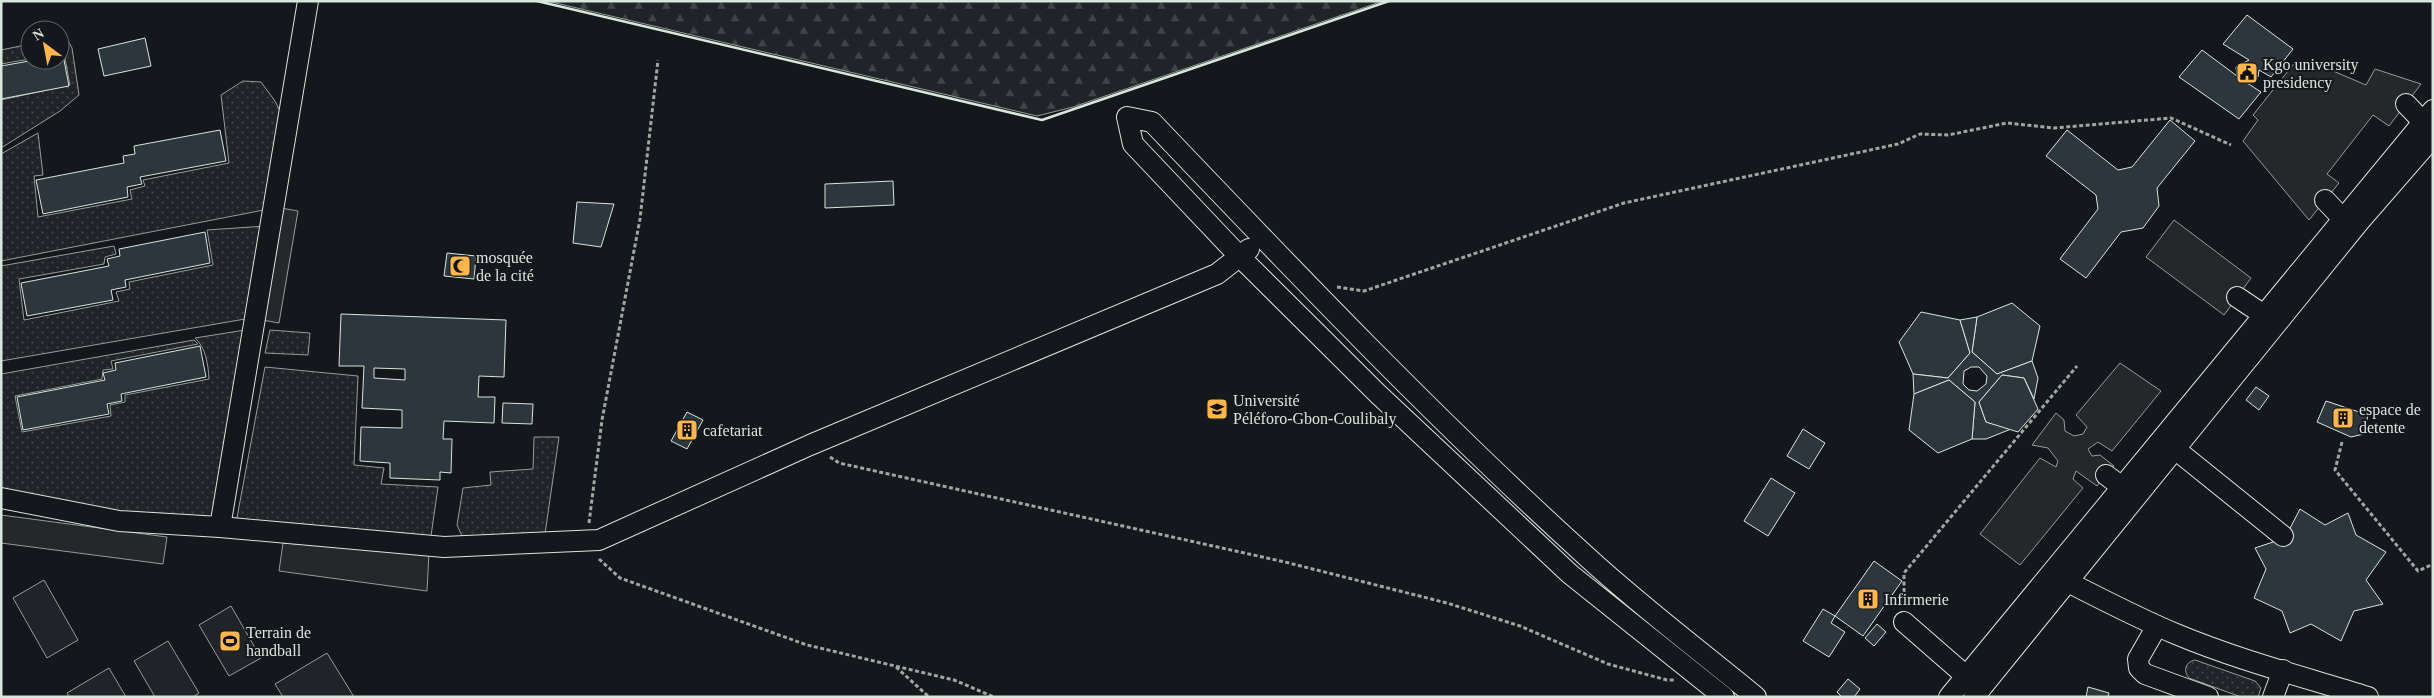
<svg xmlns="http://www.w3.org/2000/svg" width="2434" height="698" font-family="'Times New Roman',serif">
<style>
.grass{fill:url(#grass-dots);stroke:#939e99}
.forest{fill:url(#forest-firs);stroke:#939e99}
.park{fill:#202428;stroke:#939e99}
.parking{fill:#24282b;stroke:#939e99}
.building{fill:#2c363c;stroke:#d8e6dc;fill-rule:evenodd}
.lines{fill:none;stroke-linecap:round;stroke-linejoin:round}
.minor-casing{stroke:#d8e6dc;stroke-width:22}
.path{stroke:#9da8a2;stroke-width:3;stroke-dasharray:4 2.5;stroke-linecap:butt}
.minor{stroke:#14181c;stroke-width:20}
.wall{stroke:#d8e6dc;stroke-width:2.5}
.labels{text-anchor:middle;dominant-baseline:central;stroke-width:4;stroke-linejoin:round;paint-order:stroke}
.poi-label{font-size:16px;fill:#d8e6dc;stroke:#14181c;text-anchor:start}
</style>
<defs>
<pattern id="grass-dots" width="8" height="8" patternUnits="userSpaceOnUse" patternTransform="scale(1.25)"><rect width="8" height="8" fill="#202428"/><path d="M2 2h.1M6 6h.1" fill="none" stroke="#404447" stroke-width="1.8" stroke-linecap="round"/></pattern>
<pattern id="forest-firs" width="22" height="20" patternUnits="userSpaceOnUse" patternTransform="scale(1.25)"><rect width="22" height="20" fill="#202428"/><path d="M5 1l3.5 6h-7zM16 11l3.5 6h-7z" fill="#404447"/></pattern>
</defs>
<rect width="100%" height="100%" fill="#14181c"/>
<!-- grass -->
<g class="grass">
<path d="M60 39 68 41 72 48 79 95 60 111 1 148V100L70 85 64 53H60Z"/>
<path d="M30 44V59L1 64V50Z"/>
<path d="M243 81 261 82 275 101 284 119 269 209 1 261V154L38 133 43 175 34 176 38 217 132 199 130 190 145 186 143 180 229 163 221 95Z"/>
<path d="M266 226 251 318 1 361V266L114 246 116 254 105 257 104 264 19 279 24 320 119 301 116 292 130 289 129 282 213 265 207 230Z"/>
<path d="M245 330 217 513 211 519 100 510 1 492V374L194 340 198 344 111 361 113 369 103 370 102 379 15 396 22 432 111 416 110 405 125 402V395L209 379C208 364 206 348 195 338Z"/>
<path d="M270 330 310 333 308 355 265 353Z"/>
<path d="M265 367 358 376 354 465 384 468 381 484 438 487 431 536 236 523Z"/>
<path d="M534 437H559L545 534 462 536 457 525 463 488 491 485 490 472 533 469Z"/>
<path d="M2195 660 2255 681 2261 688 2258 697H2241L2189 678C2183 671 2185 662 2195 660Z"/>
</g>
<!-- forest -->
<path class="forest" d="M547 1H1383L1073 107 1037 116Z"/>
<!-- park -->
<g class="park">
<path d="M44 580 78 640 47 658 13 598Z"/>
<path d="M231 606 261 658 229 676 199 625Z"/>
<path d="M168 641 199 693 193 697H155L134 661Z"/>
<path d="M327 653 354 697H283L275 684Z"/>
<path d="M109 668 126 697H69L67 693Z"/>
</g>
<!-- parking -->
<g class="parking">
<path d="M2296 61 2312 62 2366 85 2375 69 2421 84 2389 126 2373 115 2327 174 2339 183 2309 220 2243 141 2258 120 2253 115Z"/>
<path d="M281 208 298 211 279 323 262 320Z"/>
<path d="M2174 220 2251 278 2224 315 2146 257Z"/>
<path d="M2120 363 2161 391 2112 451 2098 442 2088 449 2092 456 2100 455 2114 466 2097 486 2076 471 2073 479 2083 488 2020 565 1980 534 2040 458 2056 467 2058 461 2048 448 2032 445 2056 413 2064 420 2065 431 2074 436 2083 434 2087 427 2076 415Z"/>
<path d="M1 515 167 537 163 564 1 543Z"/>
<path d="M283 543 429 553 427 591 279 571Z"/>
</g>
<!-- building -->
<g class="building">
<path d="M2247 15 2293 49 2271 77 2259 70 2258 77 2244 81 2261 92 2239 119 2179 77 2202 50 2237 76 2236 67 2249 60 2223 44Z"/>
<path d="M145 38 151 66 104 76 98 49Z"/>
<path d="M60 55H63L69 86 1 99V66L35 60H60Z"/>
<path d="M2170 120 2195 141 2157 188 2159 206 2143 228 2121 232 2086 278 2060 259 2098 209 2096 195 2046 156 2067 130 2118 170 2132 167Z"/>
<path d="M220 130 226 161 140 177 142 184 127 187 128 197 43 214 36 180 124 163 123 156 135 154 134 146Z"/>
<path d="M893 181 894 205 825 208V184Z"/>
<path d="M577 202 614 204 601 247 573 243Z"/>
<path d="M205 232 210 263 125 280 126 287 111 290 113 300 27 316 21 283 109 266 107 259 120 256 119 249Z"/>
<path d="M447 253 476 256 474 279 444 276Z"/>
<path d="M2012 303 2040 326 2032 361 1997 374 1972 352 1977 317Z"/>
<path d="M1921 312 1960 320 1970 353 1948 378 1913 374 1899 342Z"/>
<path d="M341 314 506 320 504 377 479 376 478 397H495L494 423 444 421 443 439H452L451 473 440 472V480L390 478V463L360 461 361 427 402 428V410L362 408 364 366H339ZM374 368 405 369V380L374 378Z"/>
<path d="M1977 317 1972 352 1997 374 2032 361 2038 378 2034 399 2024 378 2002 375 1979 402 1986 422 2011 429 1986 439H1972L1975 402 1949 380 1914 394 1913 374 1948 378 1970 353 1960 320ZM1971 367H1979L1987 376 1986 384 1977 391 1969 390 1963 384 1964 371Z"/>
<path d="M200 346 206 377 121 394 122 401 107 404 109 414 23 430 17 397 105 380 103 373 116 370 115 363Z"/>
<path d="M2002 375 2024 378 2038 409 2018 432 1986 422 1979 402Z"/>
<path d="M1949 380 1975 402 1972 439 1938 453 1909 430 1914 394Z"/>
<path d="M2256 387 2269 396 2259 410 2246 400Z"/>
<path d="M2326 401 2368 415 2364 434 2351 437 2317 422Z"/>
<path d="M503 403 533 404 532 424 502 423Z"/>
<path d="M687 412 703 420 687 449 671 441Z"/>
<path d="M1803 429 1825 443 1809 469 1787 456Z"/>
<path d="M1771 478 1795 493 1768 536 1744 521Z"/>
<path d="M2300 509 2325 525 2348 513 2356 535 2386 552 2366 580 2383 604 2354 611 2341 641 2311 624 2290 633 2282 611 2254 598 2266 569 2255 548 2285 538Z"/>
<path d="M1874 561 1902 581 1863 636 1835 616Z"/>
<path d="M1823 609 1835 616 1831 623 1845 632 1829 657 1803 641Z"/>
<path d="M1877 624 1886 632 1874 646 1865 638Z"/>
<path d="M1848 679 1860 689 1854 697H1842L1837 692Z"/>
<path d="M2088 687 2109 693 2108 697H2086Z"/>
</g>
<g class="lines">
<!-- minor casing -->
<g class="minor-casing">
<g id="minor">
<path d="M2406 104 2432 131"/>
<path d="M2325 200 2343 219"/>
<path d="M2237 297 2264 315"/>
<path d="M2175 449 2283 536"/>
<path d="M2106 475 2122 487"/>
<path d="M1 498 119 521 220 527 444 547 599 540 810 445 1217 274 1249 249"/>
<path d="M220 527 308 1"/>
<path d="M2056 576C2096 596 2135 617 2176 634 2238 660 2304 677 2368 697"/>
<path d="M1904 622 1966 676"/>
<path d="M2157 626 2138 659 2139 668 2145 674 2208 697"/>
<path d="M1724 697 1570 574 1378 394 1240 257 1133 144 1127 117 1152 122C1293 270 1434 418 1585 555 1639 605 1699 650 1756 697"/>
<path d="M1949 697 2433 110"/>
<path d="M1974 697 2359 222 2433 137"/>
<path d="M2273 697 2283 670"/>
</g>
</g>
<!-- path -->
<g class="path">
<path d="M1337 287 1364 291 1624 203 1898 144 1920 134 1948 135 2007 123 2054 128 2171 118 2231 145"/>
<path d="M2342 442 2335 470 2418 571 2433 564"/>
<path d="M830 457 839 463 1285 562 1447 603 1520 626 1608 664 1667 680H1674"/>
<path d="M589 523 602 420 640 219 658 60"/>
<path d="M599 559 620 578 807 645 954 680 994 697"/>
<path d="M1904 605V573L2077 366"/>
<path d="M896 667 929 697"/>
</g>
<!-- minor -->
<use href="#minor" class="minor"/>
<!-- wall -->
<path class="wall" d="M537 1 1042 120 1389 1"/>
</g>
<!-- icons -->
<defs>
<g id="civic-square" transform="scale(1.125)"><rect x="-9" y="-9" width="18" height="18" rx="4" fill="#ffb74d" stroke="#14181c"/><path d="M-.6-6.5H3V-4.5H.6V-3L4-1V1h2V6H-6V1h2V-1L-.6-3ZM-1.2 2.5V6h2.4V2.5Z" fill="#111"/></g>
<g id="mosque-square" transform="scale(1.125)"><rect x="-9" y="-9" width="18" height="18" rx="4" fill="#ffb74d" stroke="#14181c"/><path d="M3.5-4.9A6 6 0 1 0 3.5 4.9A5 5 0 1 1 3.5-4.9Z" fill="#111"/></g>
<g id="university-square" transform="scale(1.125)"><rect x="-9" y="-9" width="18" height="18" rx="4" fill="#ffb74d" stroke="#14181c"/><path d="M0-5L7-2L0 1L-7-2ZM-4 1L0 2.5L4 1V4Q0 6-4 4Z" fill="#111"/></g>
<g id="building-square" transform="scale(1.125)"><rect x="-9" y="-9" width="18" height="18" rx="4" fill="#ffb74d" stroke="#14181c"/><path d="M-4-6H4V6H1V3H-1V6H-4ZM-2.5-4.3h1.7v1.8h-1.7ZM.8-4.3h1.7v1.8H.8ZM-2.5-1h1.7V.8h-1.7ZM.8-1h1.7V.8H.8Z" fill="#111"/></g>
<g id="stadium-square" transform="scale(1.125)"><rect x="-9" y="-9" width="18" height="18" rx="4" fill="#ffb74d" stroke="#14181c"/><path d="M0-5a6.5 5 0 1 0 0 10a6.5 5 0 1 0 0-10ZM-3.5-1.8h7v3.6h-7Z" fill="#111"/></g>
</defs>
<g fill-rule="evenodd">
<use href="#civic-square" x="2247" y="73"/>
<use href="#mosque-square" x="460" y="266"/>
<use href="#university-square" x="1217" y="409"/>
<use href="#building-square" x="2343" y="418"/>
<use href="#building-square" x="687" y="430"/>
<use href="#building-square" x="1868" y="599"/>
<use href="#stadium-square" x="230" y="641"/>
</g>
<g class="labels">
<!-- poi labels -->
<g class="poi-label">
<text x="2263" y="64">Kgo university<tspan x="2263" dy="18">presidency</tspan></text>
<text x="476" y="257">mosquée<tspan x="476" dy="18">de la cité</tspan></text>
<text x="1233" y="400">Université<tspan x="1233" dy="18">Péléforo-Gbon-Coulibaly</tspan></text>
<text x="2359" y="409">espace de<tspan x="2359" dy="18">detente</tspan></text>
<text x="703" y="430">cafetariat</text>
<text x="1884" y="599">Infirmerie</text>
<text x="246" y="632">Terrain de<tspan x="246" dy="18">handball</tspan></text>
</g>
</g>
<!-- border -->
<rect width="2434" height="698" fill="none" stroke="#d8e6dc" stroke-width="5"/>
<!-- north arrow -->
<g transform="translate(45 45) rotate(328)"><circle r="24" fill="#14181c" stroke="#626a69"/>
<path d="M0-4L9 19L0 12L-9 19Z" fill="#ffb74d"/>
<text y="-8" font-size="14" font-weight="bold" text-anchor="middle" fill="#d8e6dc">N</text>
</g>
</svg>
